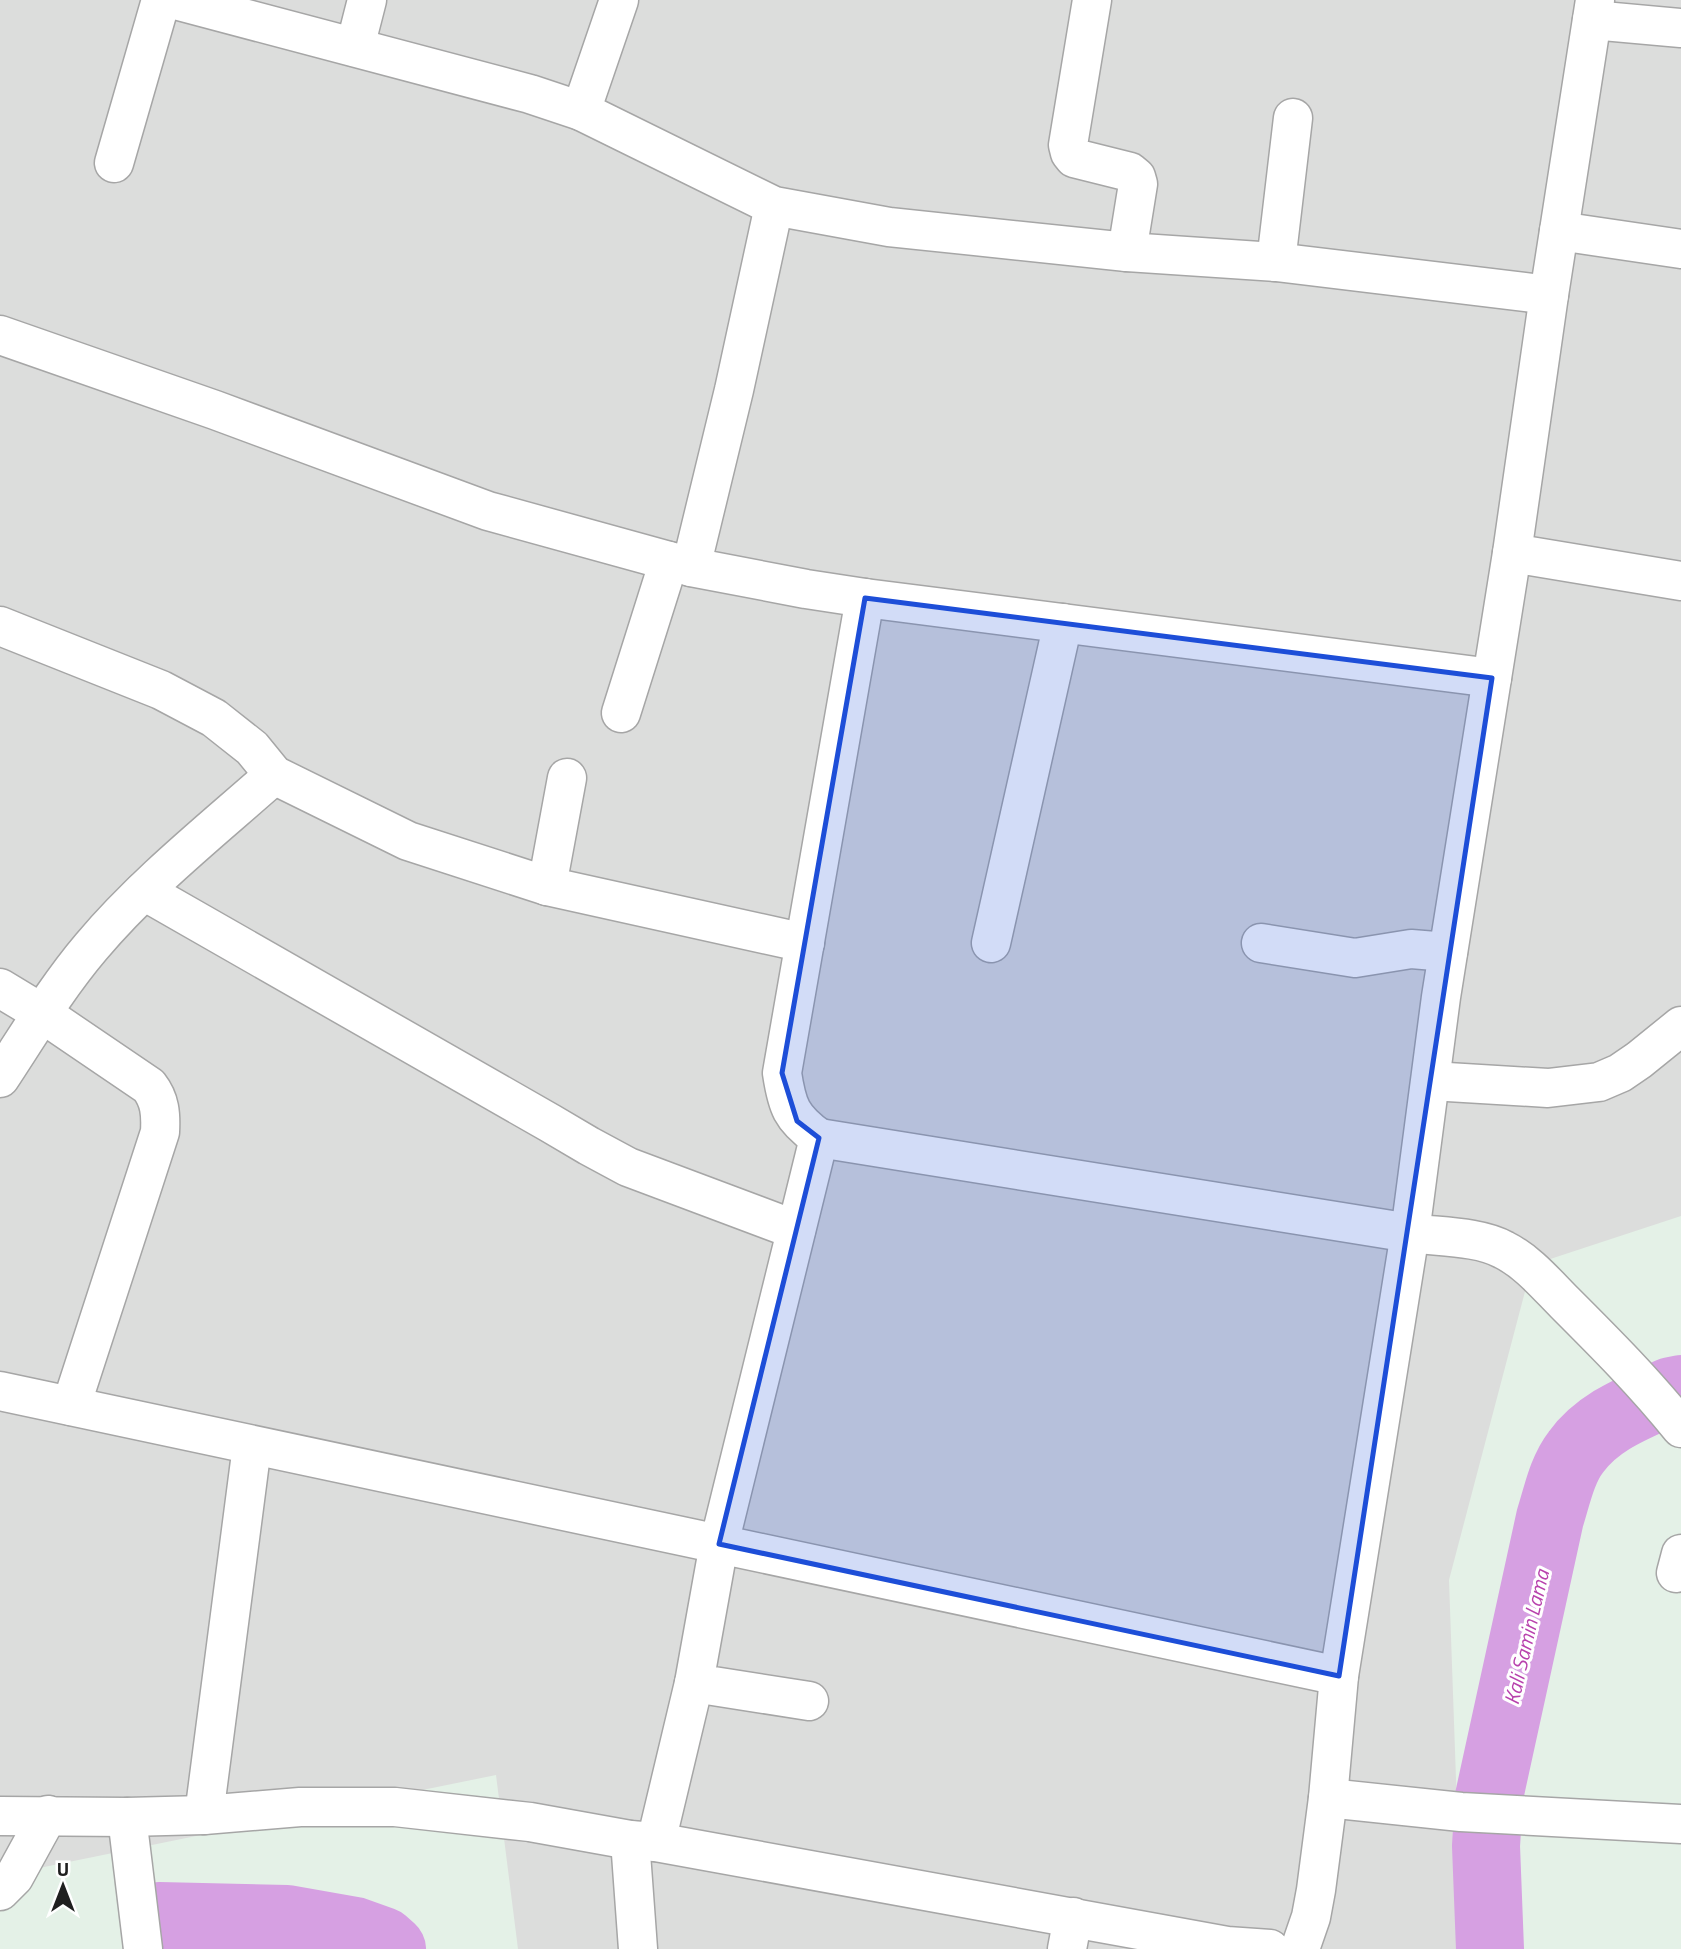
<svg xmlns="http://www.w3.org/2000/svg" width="1681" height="1949" font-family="'Titillium Web',sans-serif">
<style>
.residential{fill:#dcdddc}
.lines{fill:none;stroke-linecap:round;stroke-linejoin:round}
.river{stroke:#d6a0e2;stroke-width:68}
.minor-casing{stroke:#a6a6a6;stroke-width:41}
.minor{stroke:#fff;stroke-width:38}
.marked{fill:#1d4ed8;fill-opacity:0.2;stroke:#1d4ed8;stroke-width:5;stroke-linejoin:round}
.labels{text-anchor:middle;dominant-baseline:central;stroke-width:6;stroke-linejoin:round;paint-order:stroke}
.water-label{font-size:21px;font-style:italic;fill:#b842ad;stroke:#fff}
</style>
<rect width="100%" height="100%" fill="#e4f1e7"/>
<!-- residential -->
<path class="residential" d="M0 0H1681V1216L1532 1265 1449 1580 1462 1949H518L496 1775 0 1876Z"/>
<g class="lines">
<!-- river -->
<g class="river">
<path d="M159 1916 287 1919 355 1931 383 1941 392 1949"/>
<path d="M1490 1949 1486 1846 1489 1797 1550 1518C1557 1496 1562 1470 1576 1452 1599 1420 1637 1407 1671 1391L1681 1389"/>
</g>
<!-- minor casing -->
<g class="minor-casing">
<g id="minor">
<path d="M175 0 530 94 581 111 774 206 889 227 1127 252 1276 262 1549 295"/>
<path d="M1092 0 1068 145 1070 153 1074 158 1130 172 1136 177 1138 184 1127 252"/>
<path d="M1592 20 1681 28"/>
<path d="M355 47 367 0"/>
<path d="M581 111 619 0"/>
<path d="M114 163 161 0"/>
<path d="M774 206 734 390 691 567 806 589 865 598 1492 678"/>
<path d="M1559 231 1681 249"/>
<path d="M1276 262 1293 118"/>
<path d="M0 335 215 410 488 511 691 567"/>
<path d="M1512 553 1681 581"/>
<path d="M0 626 161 690 214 718 252 748 274 775 408 841 547 886 805 943"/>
<path d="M621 713 669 561"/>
<path d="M547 886 567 778"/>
<path d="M144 891 550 1123 589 1146 628 1167 796 1230"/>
<path d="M991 943 1063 623"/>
<path d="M1261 943 1355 958 1411 949 1448 952"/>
<path d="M0 988 43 1014 149 1086C160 1100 161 1114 160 1132L71 1406"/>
<path d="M0 1078C29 1034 57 987 91 947 145 883 212 830 274 775"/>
<path d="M1431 1081 1548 1088 1599 1082 1620 1073 1639 1060 1681 1026"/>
<path d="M819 1138 1410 1233C1439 1237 1479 1236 1504 1250 1528 1262 1546 1284 1565 1303 1605 1343 1645 1383 1681 1428"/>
<path d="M0 1391 1339 1676"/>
<path d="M1676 1573 1681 1554"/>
<path d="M809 1701 694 1683 719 1544 819 1138C791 1118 787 1106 782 1073L865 598"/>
<path d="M1328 1798 1461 1812 1681 1824"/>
<path d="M204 1815 252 1446"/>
<path d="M0 1816 127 1817 204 1815 300 1807H395L530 1822 630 1840 656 1842 1227 1946 1270 1949"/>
<path d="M127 1817 143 1949"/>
<path d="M630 1840 638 1949"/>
<path d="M656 1842 694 1683"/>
<path d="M0 1891 14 1877 48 1815"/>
<path d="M1067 1949 1073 1917"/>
<path d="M1300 1949 1311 1917 1316 1890 1328 1798 1339 1676 1410 1233 1441 997 1512 553 1549 295 1595 0"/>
</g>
</g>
<!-- minor -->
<use href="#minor" class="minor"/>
</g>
<!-- marked area -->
<path class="marked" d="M865 598 1492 678 1339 1676 719 1544 819 1138 797 1121 782 1073Z"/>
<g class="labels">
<!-- water labels -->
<g class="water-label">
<text transform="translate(1526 1637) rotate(-77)">Kali Samin Lama</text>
</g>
</g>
<!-- north arrow -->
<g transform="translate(63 1886)" stroke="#ffffff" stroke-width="5" paint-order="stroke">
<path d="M0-5L12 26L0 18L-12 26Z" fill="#1f1f1f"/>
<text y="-10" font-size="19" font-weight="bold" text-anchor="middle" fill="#1f1f1f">U</text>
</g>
</svg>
